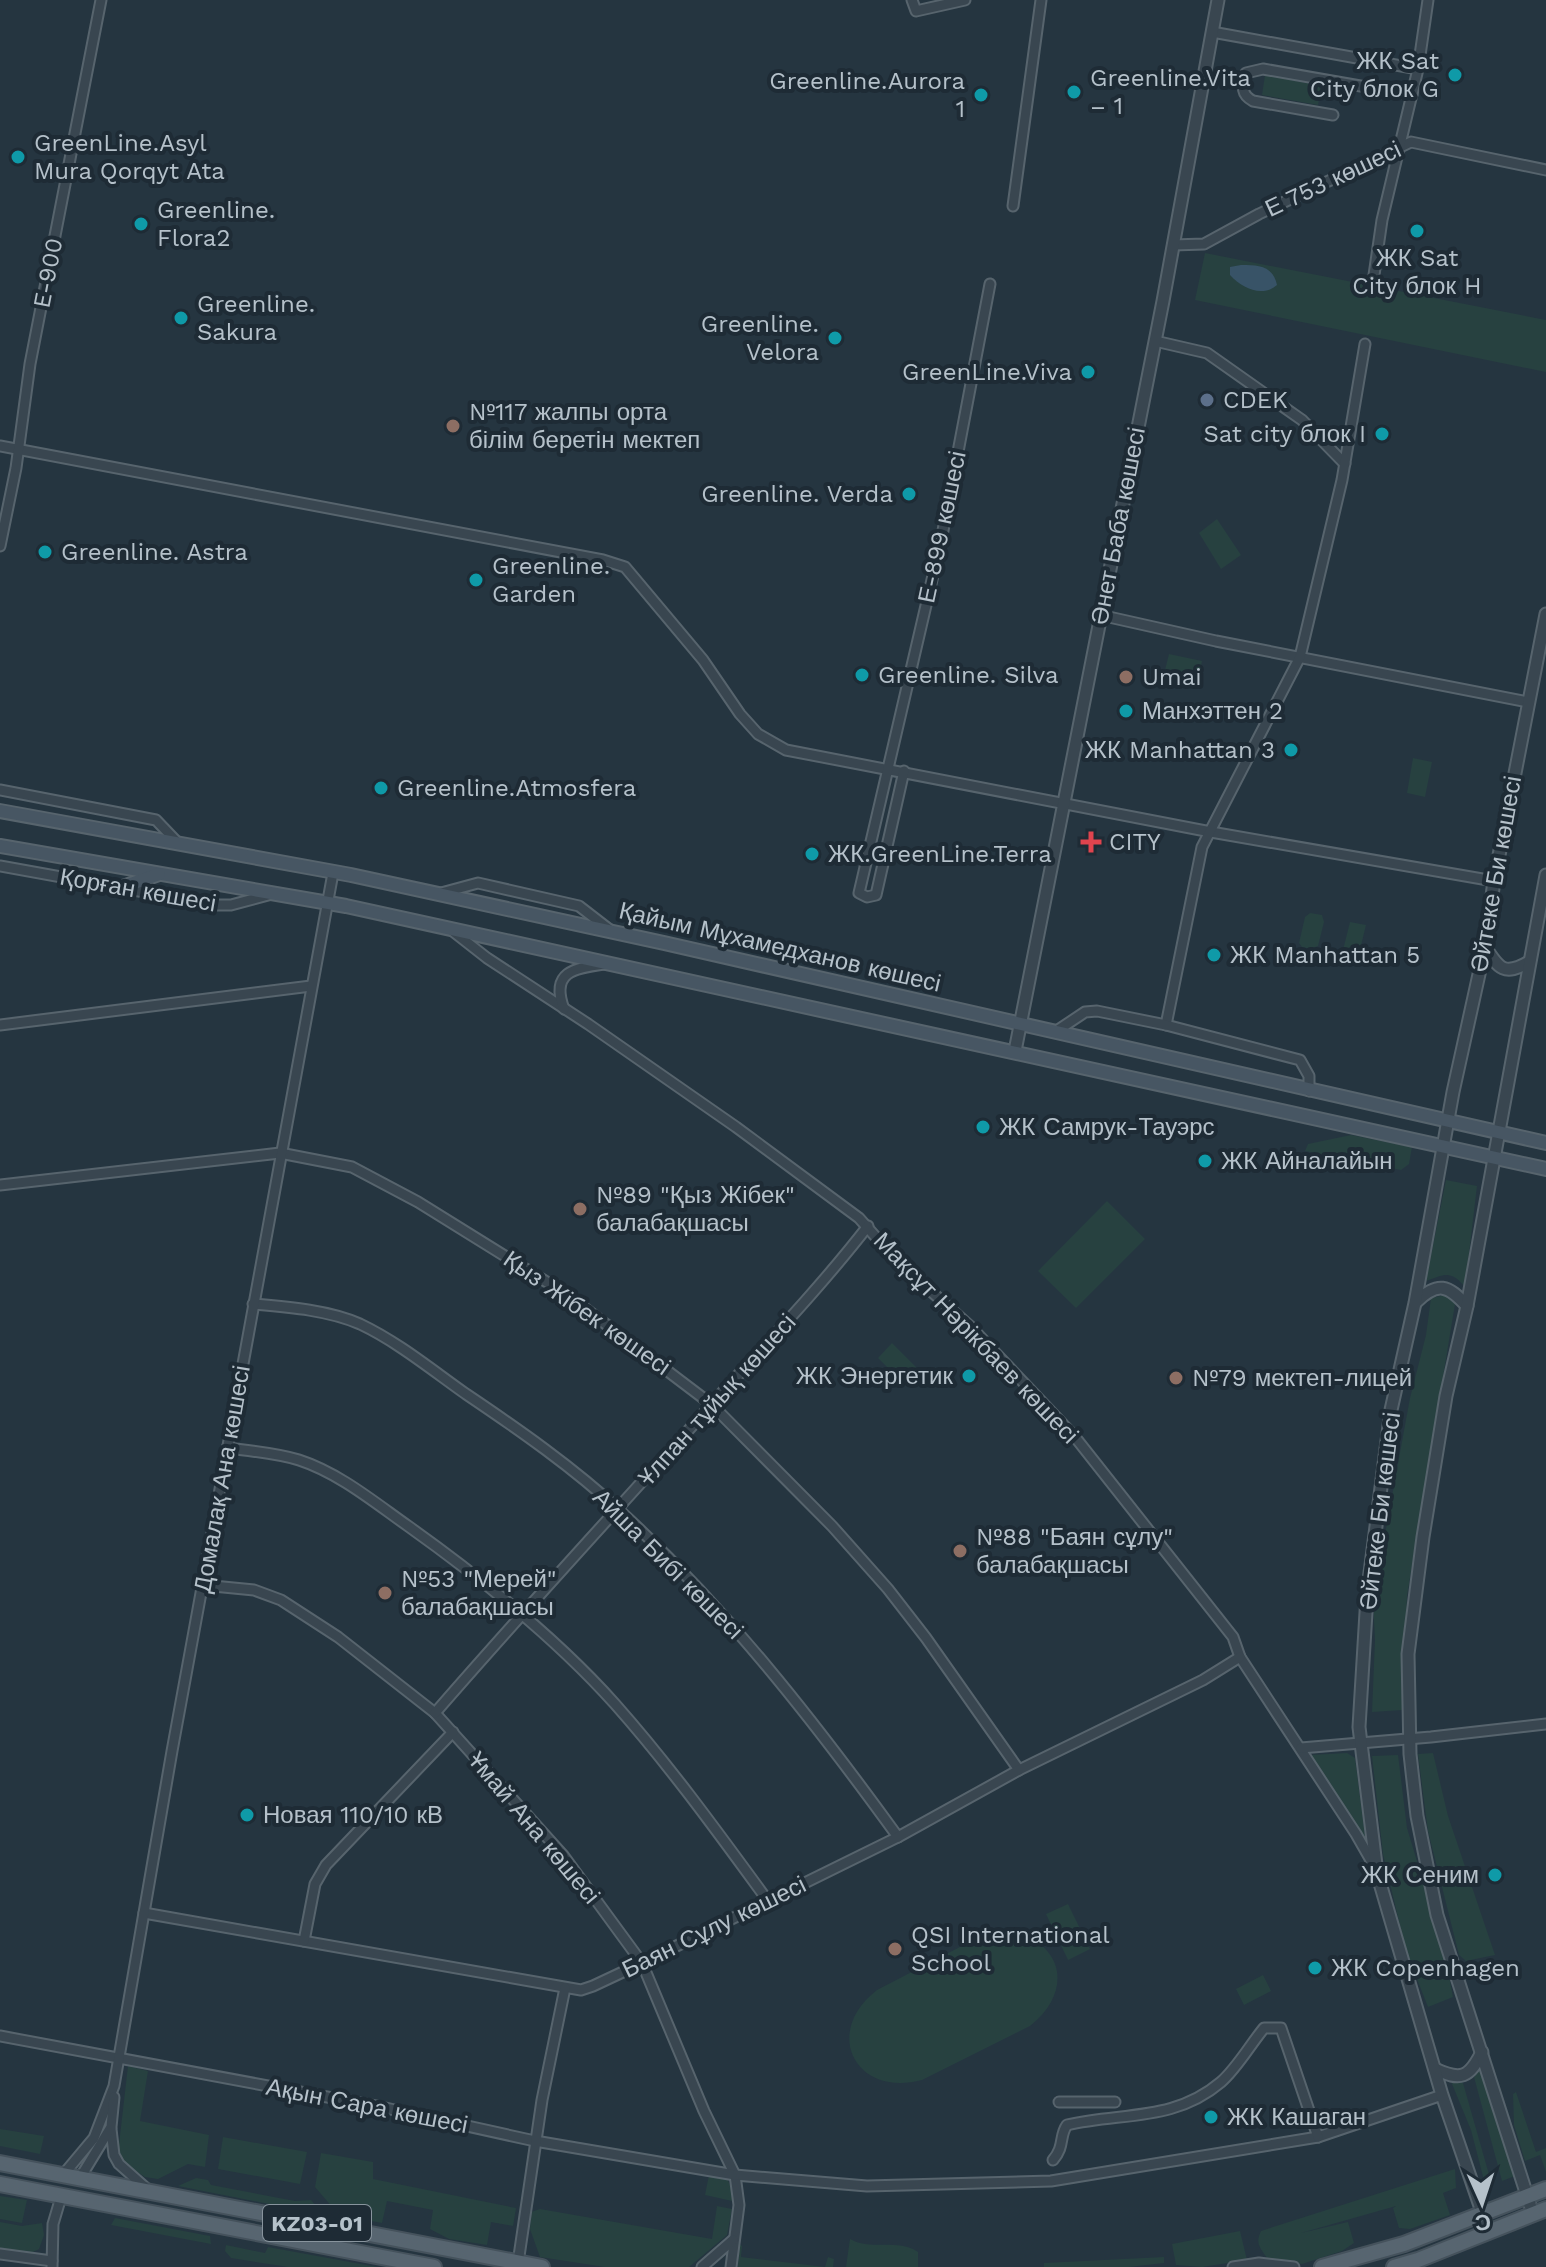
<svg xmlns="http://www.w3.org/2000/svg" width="1546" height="2267" font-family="'Work Sans',sans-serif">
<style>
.green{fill:#274140}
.water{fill:#385367}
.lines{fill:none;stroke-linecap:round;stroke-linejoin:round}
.minor-casing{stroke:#57646d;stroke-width:13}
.tertiary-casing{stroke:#57646d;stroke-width:15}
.secondary-casing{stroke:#57646d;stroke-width:16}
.primary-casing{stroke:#45525c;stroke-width:18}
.minor{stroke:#394650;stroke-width:9}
.tertiary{stroke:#394650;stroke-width:11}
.secondary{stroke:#475663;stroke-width:12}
.primary{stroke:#576570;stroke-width:14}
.culture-dot{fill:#0f9aa8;stroke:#1e2b35;stroke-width:3}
.service-dot{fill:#5c6f8a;stroke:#1e2b35;stroke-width:3}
.education-dot{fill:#8d6e63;stroke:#1e2b35;stroke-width:3}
.health-dot{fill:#e0444e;stroke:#1e2b35;stroke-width:3}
.labels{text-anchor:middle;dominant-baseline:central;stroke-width:8;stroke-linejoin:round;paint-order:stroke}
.shield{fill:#1e2b35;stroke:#88949d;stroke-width:2}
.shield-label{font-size:22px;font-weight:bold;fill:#b5c1ca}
.poi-label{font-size:24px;fill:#b5c1ca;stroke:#1e2b35;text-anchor:start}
.street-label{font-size:24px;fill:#b5c1ca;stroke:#1e2b35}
</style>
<rect width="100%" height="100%" fill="#253540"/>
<!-- green -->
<g class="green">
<path d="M1265 75 1322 86 1318 105 1262 95Z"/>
<path d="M1205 253 1546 320V372L1195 300Z"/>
<path d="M1217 519 1241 555 1221 569 1199 533Z"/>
<path d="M1169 654 1202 661 1198 681 1164 674Z"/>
<path d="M1413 758 1432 762 1425 797 1407 793Z"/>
<path d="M1310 913 1322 915 1324 922 1318 946 1311 949 1302 947 1299 943 1305 917Z"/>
<path d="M1350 922 1366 925 1358 958 1342 954Z"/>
<path d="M1351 1135 1412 1147 1409 1164 1401 1170 1305 1151 1308 1144Z"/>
<path d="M1446 1180 1477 1186 1465 1287C1451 1270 1445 1274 1426 1281Z"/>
<path d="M1107 1201 1145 1239 1076 1308 1038 1271Z"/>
<path d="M1445 1295 1452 1297 1455 1304 1407 1596 1403 1710 1372 1712 1375 1640 1373 1600 1410 1398 1426 1335 1431 1298Z"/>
<path d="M892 1343 919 1370 905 1385 878 1358Z"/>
<path d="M1347 1753 1355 1758 1366 1843 1310 1755Z"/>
<path d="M1433 1753 1448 1816 1495 1955 1466 1961 1459 1955 1428 1831 1418 1754Z"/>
<path d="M1398 1755 1407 1828 1444 1951 1453 1997 1428 2007 1406 1951 1383 1854 1372 1756Z"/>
<path d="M1068 1904 1090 1949 1068 1960 1046 1914Z"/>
<path d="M1003 1930C1061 1937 1077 1989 1030 2026L922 2080C855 2098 822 2032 877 1990L983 1935Z"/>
<path d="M1263 1975 1271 1991 1244 2005 1236 1989Z"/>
<path d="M128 2066 148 2071 140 2121 209 2135 205 2167 188 2164 158 2179 145 2177 127 2165 118 2153Z"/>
<path d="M1483 2067 1515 2176 1502 2181 1474 2077Z"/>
<path d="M1450 2079 1463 2083 1492 2185 1486 2188 1471 2130Z"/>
<path d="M1516 2092 1536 2152 1546 2148V2172L1540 2155 1525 2161 1514 2125 1513 2094Z"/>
<path d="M0 2129 44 2136 40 2154 0 2146Z"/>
<path d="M223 2137 307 2152 300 2184 218 2169Z"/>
<path d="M321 2153 373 2162V2179L516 2208 513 2226 491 2222 487 2245 449 2239 430 2229 433 2210 387 2201 382 2223 339 2215 315 2187Z"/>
<path d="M1455 2169 1456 2188 1443 2193 1450 2215 1410 2229 1399 2228 1393 2208 1396 2206 1301 2233 1348 2222 1354 2243 1342 2251 1302 2264 1267 2258C1260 2248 1255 2243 1261 2231Z"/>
<path d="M709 2175 727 2178 734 2194 732 2201 705 2195Z"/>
<path d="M196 2178 208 2180 211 2185 295 2201 311 2200 324 2215 178 2186Z"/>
<path d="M0 2196 27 2200 22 2223 0 2219Z"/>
<path d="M717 2206 732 2209 727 2235 689 2267H605L540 2257 530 2229 531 2212 540 2209 712 2239Z"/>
<path d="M115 2218 210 2236 211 2244 111 2225Z"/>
<path d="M0 2222 22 2226 42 2223 44 2235 39 2249 31 2253 0 2248Z"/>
<path d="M1240 2231 1247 2260 1202 2267 1176 2265 1172 2244Z"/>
<path d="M850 2239C870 2251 899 2238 918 2252V2267H846Z"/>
<path d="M739 2244 742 2246 741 2257 825 2267 828 2257 834 2259 833 2267H738Z"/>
<path d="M226 2245 265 2253 268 2247 377 2267H288L231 2258 225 2251Z"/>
<path d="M1164 2257V2263L1129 2267H1044V2263Z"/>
</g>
<!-- water -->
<path class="water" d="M1241 265C1259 265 1273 266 1277 285 1262 298 1242 288 1230 275V267Z"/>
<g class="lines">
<!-- minor casing -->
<g class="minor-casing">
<g id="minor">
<path d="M912 0 916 11 965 0"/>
<path d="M1212 32 1418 69"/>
<path d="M1333 115 1253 101C1240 94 1243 86 1246 73L1263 69 1412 95"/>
<path d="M1013 206 1041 0"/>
<path d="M1173 245 1204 244 1259 214 1411 142 1546 170"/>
<path d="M1374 275 1382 220 1418 69 1428 0"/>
<path d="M1155 341 1207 353 1302 420 1345 464"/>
<path d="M0 446 603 560 625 567 703 660 740 714 758 734 786 750 1211 832 1494 881"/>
<path d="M0 546 16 468 30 364 101 0"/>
<path d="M1100 615 1216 641 1528 702"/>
<path d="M904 771 876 895 867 897 859 893 941 541 990 284"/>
<path d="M0 790 156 820 177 842"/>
<path d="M0 866 216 905H231L272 894"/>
<path d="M441 893 478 883 579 906 610 930"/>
<path d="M450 929 487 958 588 1024 736 1127 859 1218 897 1261 970 1326 1075 1437 1233 1637 1240 1657 1356 1834 1376 1869"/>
<path d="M564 1009C550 972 574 968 604 964"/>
<path d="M0 1025 311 986"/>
<path d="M1166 1025 1202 847 1300 657 1342 480 1365 344"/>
<path d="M1055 1032 1085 1012 1097 1011 1166 1025 1300 1060 1309 1076V1091"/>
<path d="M0 1185 280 1153 352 1167 418 1202 566 1294 711 1404 832 1526 888 1589 926 1638 1019 1770"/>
<path d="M253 1304C288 1307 328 1310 360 1324 398 1342 432 1370 466 1394 518 1429 574 1468 620 1511 726 1608 814 1721 898 1837"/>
<path d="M227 1448C251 1451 276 1453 299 1460 339 1473 374 1502 408 1526 481 1578 555 1637 615 1704 670 1766 719 1834 768 1901"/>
<path d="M203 1585 254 1590 281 1600 338 1637 435 1713 563 1855 642 1963 704 2111 735 2175 739 2205 731 2267"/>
<path d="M435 1713C525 1609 619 1508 711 1405 764 1346 819 1289 868 1226"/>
<path d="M1301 1748 1431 1737 1546 1724"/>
<path d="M144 1913 581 1990 593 1986 642 1963 898 1837 1019 1770 1203 1680 1240 1657"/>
<path d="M304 1941 315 1884 326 1865 453 1732"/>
<path d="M0 2036 381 2107 535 2141 735 2175 867 2186 1051 2181 1318 2137 1442 2095"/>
<path d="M1059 2102H1115"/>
<path d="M111 2129 114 2155 119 2164 146 2188"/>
<path d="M1053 2160C1065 2146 1059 2136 1067 2125 1122 2112 1174 2122 1221 2082 1237 2068 1250 2045 1264 2028H1281L1318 2137"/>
<path d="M63 2175 94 2138 114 2086 172 1751 333 873"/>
<path d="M80 2178 111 2127 114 2097"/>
<path d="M0 2254 52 2261"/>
<path d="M518 2263 542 2100 565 1988"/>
<path d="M52 2267 53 2224 61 2197"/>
<path d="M702 2267 733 2240"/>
<path d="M1233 2267 1259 2263 1294 2267"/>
</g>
</g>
<!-- tertiary casing -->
<g class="tertiary-casing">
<g id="tertiary">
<path d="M1485 947C1499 969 1504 976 1529 962"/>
<path d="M1015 1051 1163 301 1218 0"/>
<path d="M1416 1302C1438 1281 1448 1285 1467 1306"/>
<path d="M1435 2069C1461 2081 1469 2078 1482 2052"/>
<path d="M1533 2214 1437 1915 1417 1816 1410 1754 1408 1654 1423 1537 1446 1396 1467 1306 1546 875"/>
<path d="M1489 2232 1442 2095 1377 1873 1359 1727 1367 1596 1391 1410 1415 1303 1453 1092 1485 947 1494 881 1546 614"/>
</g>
</g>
<!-- secondary casing -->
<g class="secondary-casing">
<g id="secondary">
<path d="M0 811 351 875 664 943 1546 1143"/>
<path d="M0 846 346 906 1546 1169"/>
<path d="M120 888 159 874"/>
</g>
</g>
<!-- primary casing -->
<g class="primary-casing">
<g id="primary">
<path d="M0 2163 542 2267"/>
<path d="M0 2184 434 2267"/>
<path d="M1322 2267 1404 2244 1546 2189"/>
<path d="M1394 2267 1418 2260 1546 2209"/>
</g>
</g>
<!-- minor -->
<use href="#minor" class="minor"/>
<!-- tertiary -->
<use href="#tertiary" class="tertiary"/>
<!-- secondary -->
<use href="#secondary" class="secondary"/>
<!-- primary -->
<use href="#primary" class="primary"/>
</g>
<!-- markers -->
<g class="culture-dot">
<circle cx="1455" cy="75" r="8"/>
<circle cx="1074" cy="92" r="8"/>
<circle cx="981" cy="95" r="8"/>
<circle cx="18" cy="157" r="8"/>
<circle cx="141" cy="224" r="8"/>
<circle cx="1417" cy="231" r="8"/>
<circle cx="181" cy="318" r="8"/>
<circle cx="835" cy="338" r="8"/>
<circle cx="1088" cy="372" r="8"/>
<circle cx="1382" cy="434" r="8"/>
<circle cx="909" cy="494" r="8"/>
<circle cx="45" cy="552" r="8"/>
<circle cx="476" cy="580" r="8"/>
<circle cx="862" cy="675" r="8"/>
<circle cx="1126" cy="711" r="8"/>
<circle cx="1291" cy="750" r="8"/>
<circle cx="381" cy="788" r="8"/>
<circle cx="812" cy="854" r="8"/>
<circle cx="1214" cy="955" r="8"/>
<circle cx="983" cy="1127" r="8"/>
<circle cx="1205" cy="1161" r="8"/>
<circle cx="969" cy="1376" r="8"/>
<circle cx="247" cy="1815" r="8"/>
<circle cx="1495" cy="1875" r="8"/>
<circle cx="1315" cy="1968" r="8"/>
<circle cx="1211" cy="2117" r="8"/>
</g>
<circle class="service-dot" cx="1207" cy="400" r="8"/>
<g class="education-dot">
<circle cx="453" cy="426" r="8"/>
<circle cx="1126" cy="677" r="8"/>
<circle cx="580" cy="1209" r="8"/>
<circle cx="1176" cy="1378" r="8"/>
<circle cx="960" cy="1551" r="8"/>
<circle cx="385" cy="1593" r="8"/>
<circle cx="895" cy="1949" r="8"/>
</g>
<path class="health-dot" d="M1087 830h8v8h8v8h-8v8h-8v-8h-8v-8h8z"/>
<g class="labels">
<!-- shield labels -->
<rect class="shield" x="263" y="2205" width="108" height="36" rx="6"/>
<g class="shield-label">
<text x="317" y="2223">KZ03-01</text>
</g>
<!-- poi labels -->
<g class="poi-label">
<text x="1439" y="61" text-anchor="end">ЖК Sat<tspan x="1439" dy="28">City блок G</tspan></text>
<text x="1090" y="78">Greenline.Vita<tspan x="1090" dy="28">– 1</tspan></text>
<text x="965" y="81" text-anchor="end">Greenline.Aurora<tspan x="965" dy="28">1</tspan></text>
<text x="34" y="143">GreenLine.Asyl<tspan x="34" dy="28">Mura Qorqyt Ata</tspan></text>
<text x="157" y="210">Greenline.<tspan x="157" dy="28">Flora2</tspan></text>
<text x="1417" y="258" text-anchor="middle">ЖК Sat<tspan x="1417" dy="28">City блок H</tspan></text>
<text x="197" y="304">Greenline.<tspan x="197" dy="28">Sakura</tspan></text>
<text x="819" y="324" text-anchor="end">Greenline.<tspan x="819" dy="28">Velora</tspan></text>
<text x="1072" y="372" text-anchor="end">GreenLine.Viva</text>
<text x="1223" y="400">CDEK</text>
<text x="469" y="412">№117 жалпы орта<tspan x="469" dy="28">білім беретін мектеп</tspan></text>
<text x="1366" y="434" text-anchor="end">Sat city блок I</text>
<text x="893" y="494" text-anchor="end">Greenline. Verda</text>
<text x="61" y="552">Greenline. Astra</text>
<text x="492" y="566">Greenline.<tspan x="492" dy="28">Garden</tspan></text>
<text x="878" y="675">Greenline. Silva</text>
<text x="1142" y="677">Umai</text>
<text x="1142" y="711">Манхэттен 2</text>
<text x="1275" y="750" text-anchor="end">ЖК Manhattan 3</text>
<text x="397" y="788">Greenline.Atmosfera</text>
<text x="1109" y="842">CITY</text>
<text x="828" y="854">ЖК.GreenLine.Terra</text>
<text x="1230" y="955">ЖК Manhattan 5</text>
<text x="999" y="1127">ЖК Самрук-Тауэрс</text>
<text x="1221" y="1161">ЖК Айналайын</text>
<text x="596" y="1195">№89 "Қыз Жібек"<tspan x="596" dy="28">балабақшасы</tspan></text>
<text x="953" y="1376" text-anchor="end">ЖК Энергетик</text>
<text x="1192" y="1378">№79 мектеп-лицей</text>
<text x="976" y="1537">№88 "Баян сұлу"<tspan x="976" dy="28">балабақшасы</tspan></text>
<text x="401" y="1579">№53 "Мерей"<tspan x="401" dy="28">балабақшасы</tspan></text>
<text x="263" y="1815">Новая 110/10 кВ</text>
<text x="1479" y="1875" text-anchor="end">ЖК Сеним</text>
<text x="911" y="1935">QSI International<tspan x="911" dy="28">School</tspan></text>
<text x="1331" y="1968">ЖК Copenhagen</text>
<text x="1227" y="2117">ЖК Кашаган</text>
</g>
<!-- street labels -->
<g class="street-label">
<text transform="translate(1333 179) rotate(-25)">Е 753 көшесі</text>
<text transform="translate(48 273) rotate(-79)">E-900</text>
<text transform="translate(1118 526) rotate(-79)">Әнет Баба көшесі</text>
<text transform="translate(942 527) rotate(-78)">Е-899 көшесі</text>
<text transform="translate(1496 874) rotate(-80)">Әйтеке Би көшесі</text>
<text transform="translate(138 890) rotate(10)">Қорған көшесі</text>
<text transform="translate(780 947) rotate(13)">Қайым Мұхамедханов көшесі</text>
<text transform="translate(587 1313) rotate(35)">Қыз Жібек көшесі</text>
<text transform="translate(976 1338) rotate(46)">Мақсұт Нәрікбаев көшесі</text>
<text transform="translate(717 1400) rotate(-48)">Ұлпан тұйық көшесі</text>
<text transform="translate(222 1479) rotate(-80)">Домалақ Ана көшесі</text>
<text transform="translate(1380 1511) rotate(-83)">Әйтеке Би көшесі</text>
<text transform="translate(668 1564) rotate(45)">Айша Бибі көшесі</text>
<text transform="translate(534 1828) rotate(50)">Ұмай Ана көшесі</text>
<text transform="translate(714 1927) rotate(-26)">Баян Сұлу көшесі</text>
<text transform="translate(367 2106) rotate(11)">Ақын Сара көшесі</text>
</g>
</g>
<!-- north arrow -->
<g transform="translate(1482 2203) rotate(177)" stroke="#1e2b35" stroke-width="6" paint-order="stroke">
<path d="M0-6L14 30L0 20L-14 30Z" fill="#b5c1ca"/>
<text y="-12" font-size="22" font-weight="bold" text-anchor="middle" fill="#b5c1ca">С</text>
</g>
</svg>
